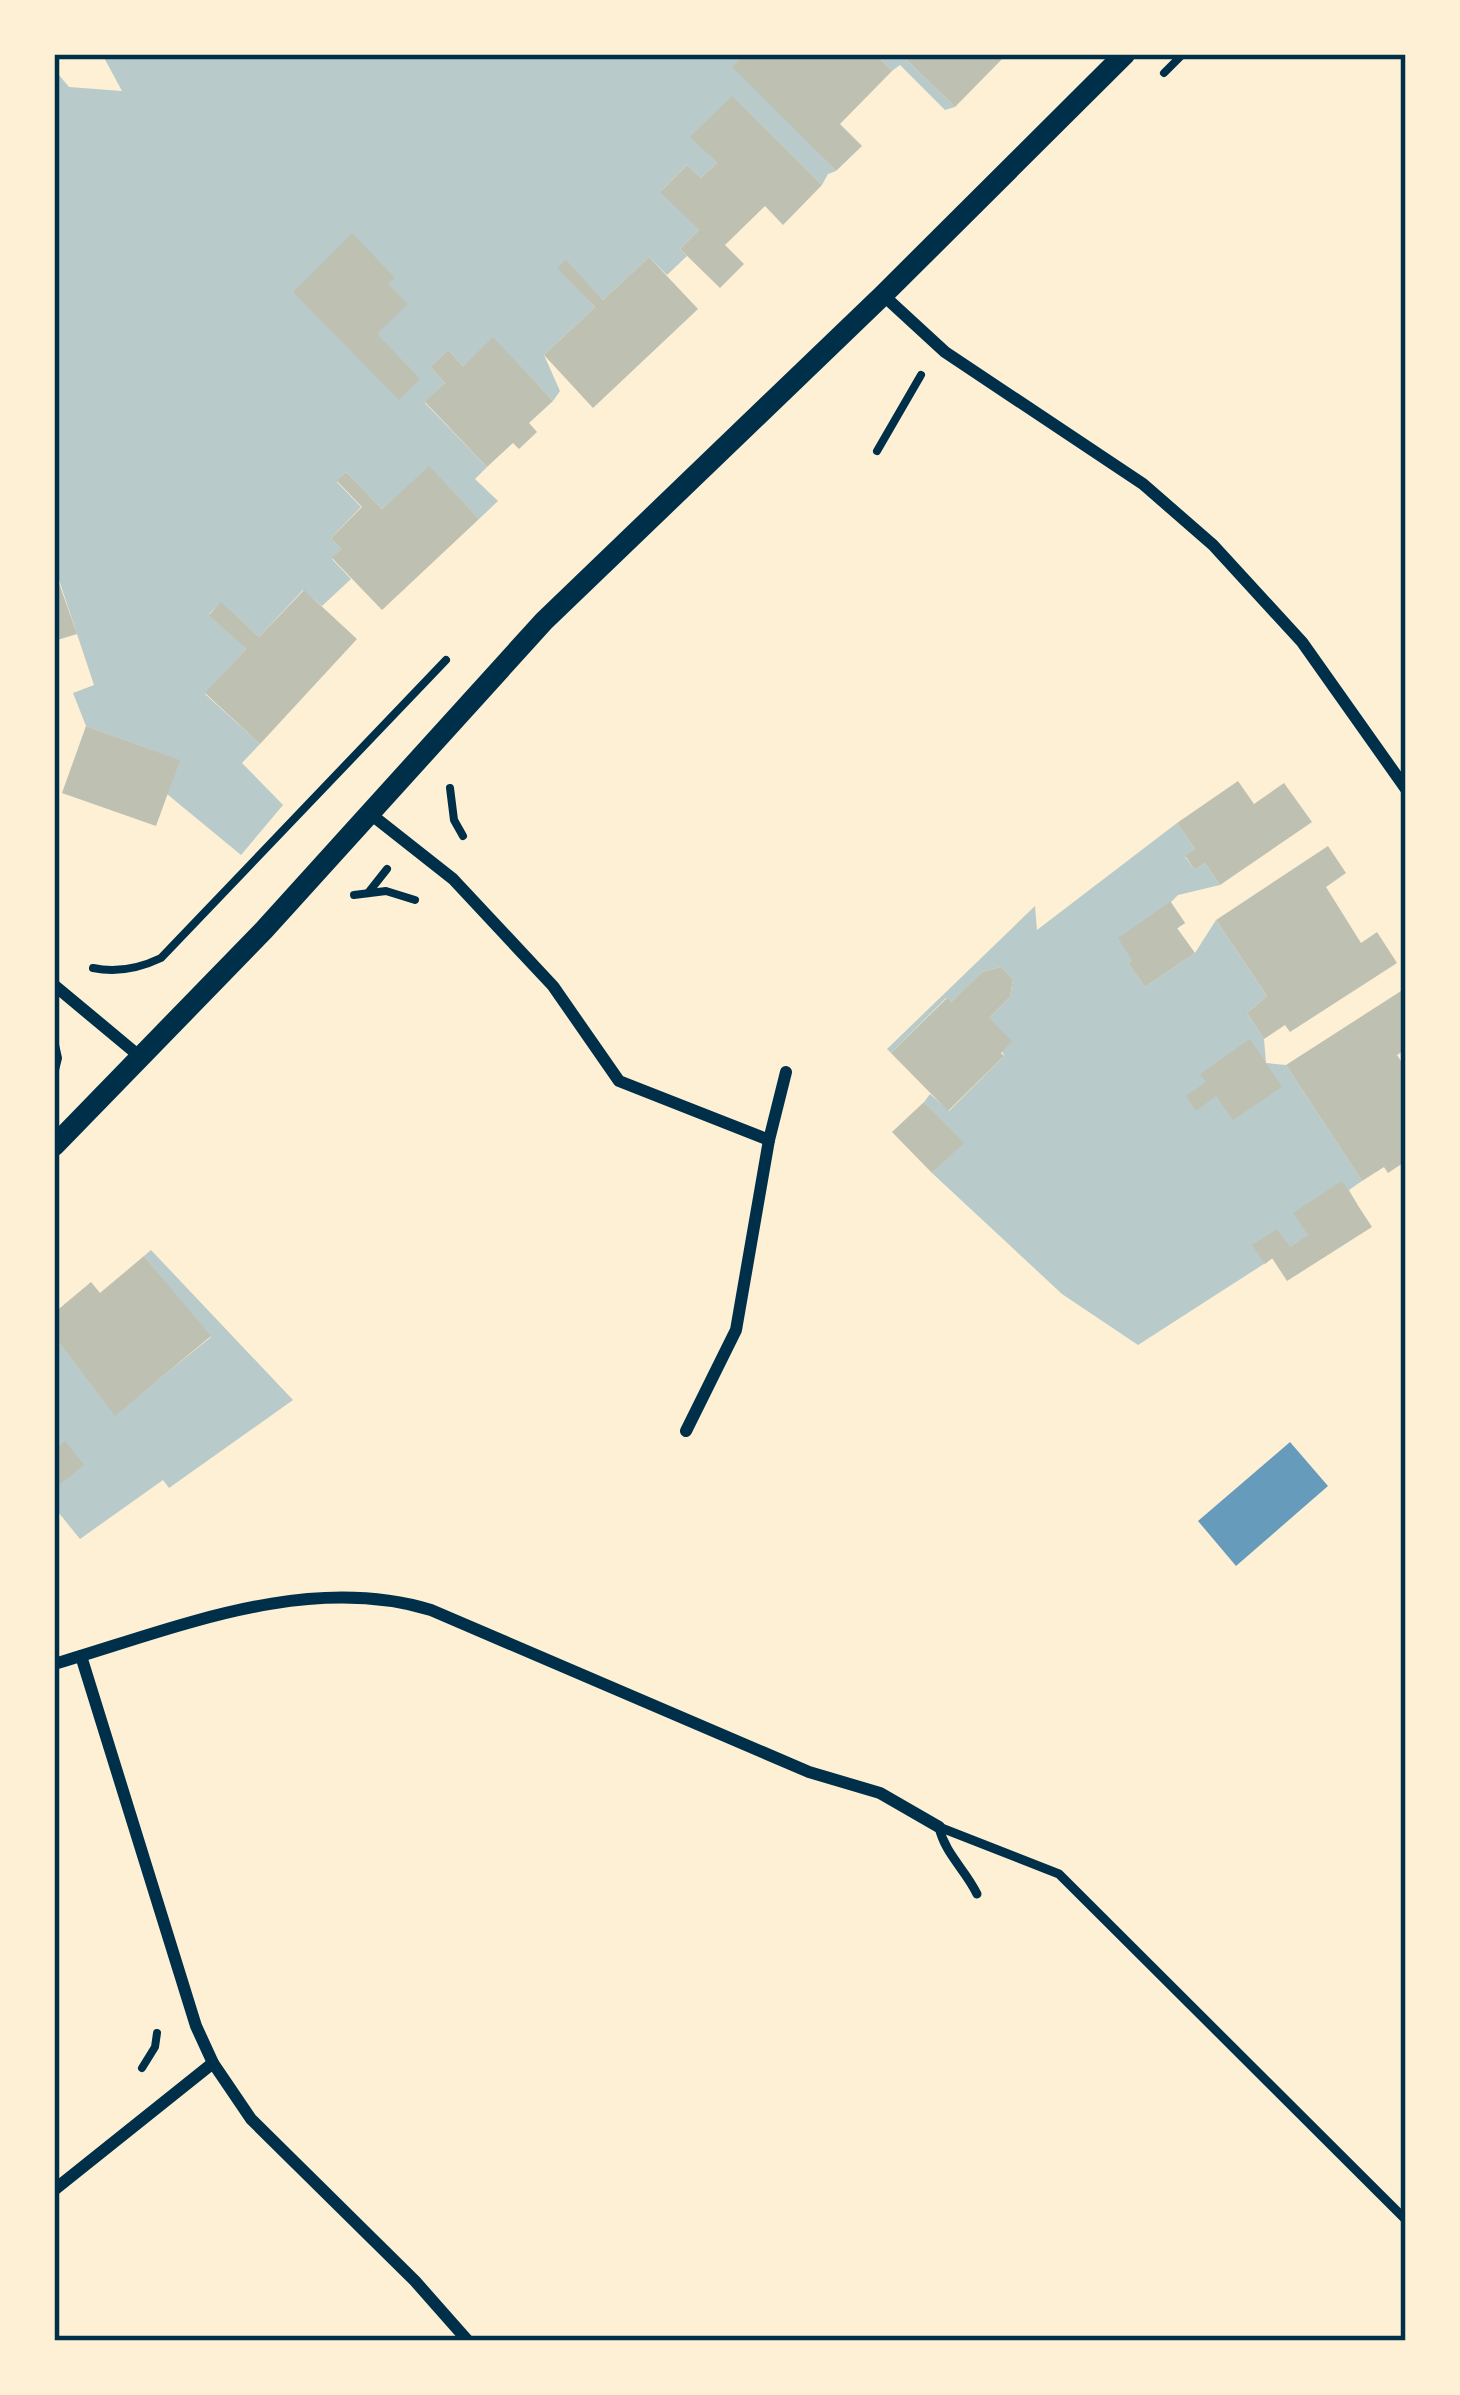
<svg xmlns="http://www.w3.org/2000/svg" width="1460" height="2395" font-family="'Asap Condensed',sans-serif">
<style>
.green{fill:#b9caca}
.water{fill:#669bbc}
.building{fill:#bec0b2}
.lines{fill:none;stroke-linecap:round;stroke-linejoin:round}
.path{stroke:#003049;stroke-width:8}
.service{stroke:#003049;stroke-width:9}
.minor{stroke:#003049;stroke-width:12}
.tertiary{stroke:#003049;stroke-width:21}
.neatline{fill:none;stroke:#003049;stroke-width:4.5}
</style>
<rect width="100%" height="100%" fill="#fdf0d5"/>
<!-- green -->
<g class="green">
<path d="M102 54H745L733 67 836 171 828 174 822 185 732 97 691 137 717 163 701 178 687 165 661 191 699 230 680 249 687 256 667 275 649 257 603 300 566 261 558 268 595 307 544 355 560 391 553 401 493 338 463 366 448 350 430 367 445 383 425 403 487 467 475 479 498 501 479 519 429 467 382 509 346 472 337 482 361 507 331 538 341 549 332 559 351 579 322 606 303 590 259 637 221 603 209 614 246 649 205 694 260 744 242 763 283 805 241 855 167 794 179 760 86 726 73 693 94 685 54 565V69L69 87 122 91Z"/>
<path d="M876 54H901L955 107 945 110 900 65 892 71Z"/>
<path d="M1177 823 1195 849 1185 857 1195 870 1205 863 1220 885 1178 895 1171 902 1185 923 1128 963 1145 987 1195 953 1216 920 1267 996 1247 1013 1264 1039 1266 1063 1286 1065 1362 1181 1349 1190 1357 1204 1138 1345 1062 1294 932 1173 963 1143 924 1102 930 1094 949 1111 1004 1056 989 1018 1010 997 1013 979 1001 967 982 972 951 1002 946 998 891 1053 887 1049 1035 906 1037 930Z"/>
<path d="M151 1250 293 1400 169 1488 163 1480 80 1539 54 1507 65 1442 54 1450V1336L115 1415 211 1337 144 1256Z"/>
</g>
<!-- water -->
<path class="water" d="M1290 1442 1328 1486 1236 1566 1198 1521Z"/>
<!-- building -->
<g class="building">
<path d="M745 54H876L892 71 840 124 862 146 836 171 732 67Z"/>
<path d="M901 54H1007L955 107Z"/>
<path d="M732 96 822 185 783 225 765 206 725 245 744 264 720 288 680 249 699 230 660 192 687 165 701 178 717 163 690 137Z"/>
<path d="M352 233 395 278 388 284 408 304 377 334 420 379 399 400 293 292Z"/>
<path d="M649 257 698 309 593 408 544 355 595 307 557 268 566 260 603 300Z"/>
<path d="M493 337 553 401 529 423 537 432 519 449 513 443 487 467 425 402 445 383 430 367 448 350 463 366Z"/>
<path d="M429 466 479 519 382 610 332 558 341 549 331 538 362 507 337 481 346 472 382 509Z"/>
<path d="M54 569 77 634 54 641Z"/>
<path d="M304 590 357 639 260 744 205 693 246 649 209 615 221 602 259 637Z"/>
<path d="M86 726 180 760 156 826 62 793Z"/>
<path d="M1238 781 1254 804 1284 783 1312 822 1220 885 1205 863 1195 870 1185 856 1195 849 1177 823Z"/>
<path d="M1328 846 1346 873 1326 887 1361 943 1377 932 1397 963 1290 1032 1285 1025 1264 1039 1247 1013 1267 996 1216 920Z"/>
<path d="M1170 902 1185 923 1177 928 1195 953 1145 987 1128 963 1132 960 1118 938Z"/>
<path d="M1001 967 1013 979 1010 997 989 1018 1012 1041 1001 1053 1004 1056 948 1111 891 1053 947 998 951 1002 982 972Z"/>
<path d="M1401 991 1406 998V1049L1397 1055 1406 1069V1161L1388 1173 1384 1167 1362 1181 1286 1065Z"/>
<path d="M1250 1039 1282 1087 1233 1120 1216 1096 1196 1111 1186 1096 1206 1082 1200 1074Z"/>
<path d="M924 1102 964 1143 932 1173 892 1132Z"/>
<path d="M1342 1181 1372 1227 1287 1281 1272 1258 1265 1264 1252 1245 1277 1229 1290 1247 1308 1235 1293 1213Z"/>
<path d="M144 1256 211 1336 115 1416 54 1336V1313L91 1282 100 1293Z"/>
<path d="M65 1441 84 1465 54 1489V1450Z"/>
</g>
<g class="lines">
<!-- path -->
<g class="path">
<path d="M1164 73 1183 54"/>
<path d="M877 451 921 375"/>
<path d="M450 788 454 820 463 836"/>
<path d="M368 893 387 869"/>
<path d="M354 895 386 891 415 900"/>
<path d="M93 968C117 973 138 969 161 958L446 660"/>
<path d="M54 1040 58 1058 54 1074"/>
<path d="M142 2068 155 2047 157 2033"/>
</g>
<!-- service -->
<g class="service">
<path d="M939 1827 1059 1874 1406 2220"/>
<path d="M939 1827C945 1854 965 1869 977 1894"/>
</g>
<!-- minor -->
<g class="minor">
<path d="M883 295 945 352 1143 484 1213 545 1302 642 1406 789"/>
<path d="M368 812 453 879 553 986 619 1081 769 1140"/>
<path d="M54 985 138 1055"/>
<path d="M686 1431 736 1330 769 1140 786 1072"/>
<path d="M81 1656 196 2026 213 2063 251 2119 415 2281 468 2341"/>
<path d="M54 1664C174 1629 306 1572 431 1610L809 1772 880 1793 939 1827"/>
<path d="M54 2190 213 2063"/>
</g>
<!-- tertiary -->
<path class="tertiary" d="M54 1146 264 930 544 621 883 295 1125 54"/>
</g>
<!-- border -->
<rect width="1460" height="2395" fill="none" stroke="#fdf0d5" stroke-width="114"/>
<rect x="57" y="57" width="1346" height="2281" class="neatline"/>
</svg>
